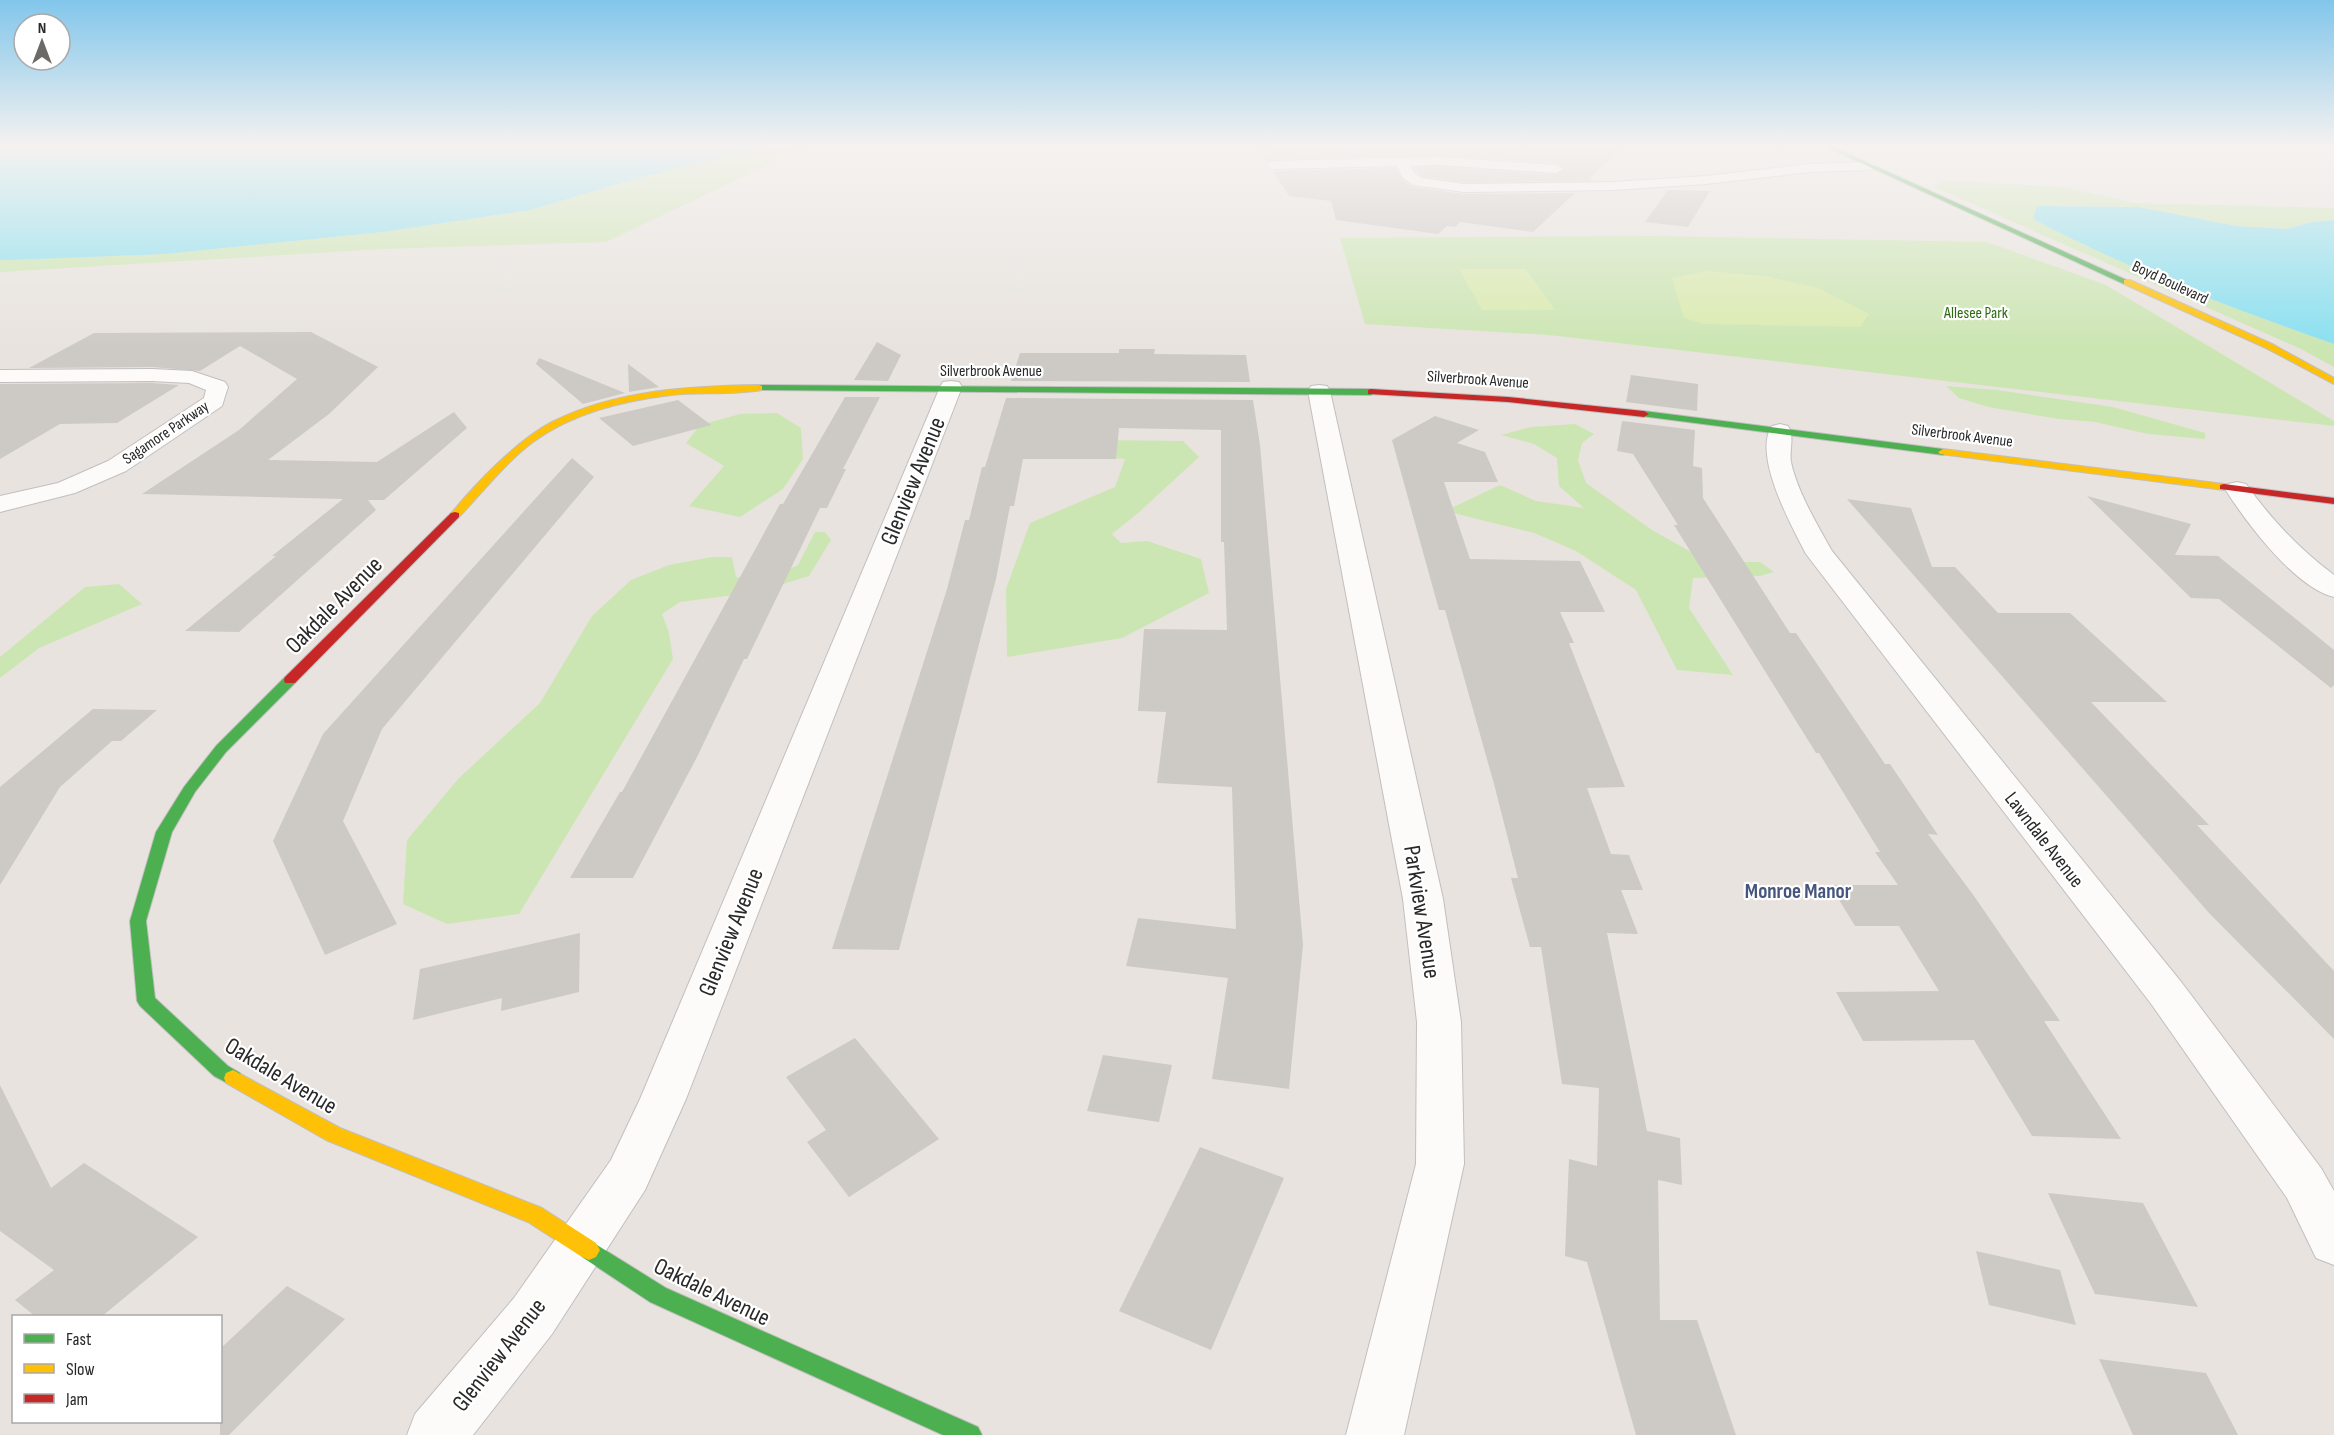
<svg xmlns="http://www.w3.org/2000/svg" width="2334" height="1435" font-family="'Sofia Sans Condensed',sans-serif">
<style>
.green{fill:#cce6b3}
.pitch{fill:#daebb0}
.water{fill:#8ae0f0}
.building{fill:#cdc9c5}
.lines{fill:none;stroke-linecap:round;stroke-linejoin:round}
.street-casing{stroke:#c1bfc0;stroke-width:2}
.fast-casing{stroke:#c1bfc0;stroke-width:2}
.slow-casing{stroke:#c1bfc0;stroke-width:2}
.jam-casing{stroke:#c1bfc0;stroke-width:2}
.street{fill:#fcfbfa;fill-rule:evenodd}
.fast{fill:#4caf50;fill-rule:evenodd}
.slow{fill:#ffc107;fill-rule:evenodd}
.jam{fill:#c62828;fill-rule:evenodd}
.labels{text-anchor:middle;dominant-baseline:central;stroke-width:4.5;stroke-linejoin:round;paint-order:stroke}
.far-street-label{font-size:16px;fill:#292929;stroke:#fff}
.far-park-label{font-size:16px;fill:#2d6b13;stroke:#fff}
.street-label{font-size:20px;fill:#292929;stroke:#fff}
.neighbourhood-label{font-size:21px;font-weight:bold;fill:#46557d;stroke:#fff}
.near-street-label{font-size:24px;fill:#292929;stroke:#fff}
</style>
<rect width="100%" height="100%" fill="#e8e3de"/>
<!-- green -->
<g class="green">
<path d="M767 146H808L606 242 385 249 0 272V260L165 254 383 232 530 210 628 181Z"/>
<path d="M1424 163C1459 165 1568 163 1594 180L1592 183C1537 185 1473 194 1419 177L1415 165Z"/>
<path d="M1946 181 2062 187 2135 203 2334 208V220L2312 222 2288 229 2236 226 2138 207 2038 206 2033 219C2132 271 2229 307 2334 344V367L2301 349 1932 186Z"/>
<path d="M1649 236 1987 242 2106 285 2334 421V426L1549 335 1365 324 1340 238Z"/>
<path d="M1946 386 1997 390 2113 407 2205 433V439L2148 434 2095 422 2059 419 1988 407 1959 398Z"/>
<path d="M777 413 801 428 803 459 783 489 740 517 689 506 724 466 686 443 700 425 740 414Z"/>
<path d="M1575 424 1594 434 1582 443 1578 460 1586 483 1652 530 1709 562H1760L1774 572 1760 576 1693 578 1689 608 1733 675 1677 670 1636 590 1576 551 1534 533 1445 511 1500 485 1536 501 1584 508 1559 486 1557 458 1534 444 1501 435 1531 427Z"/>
<path d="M1093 440 1183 441 1199 457 1137 514 1112 534 1121 543 1147 541 1201 559 1209 593 1122 638 1007 657 1006 589 1030 523 1115 487 1125 459 1072 454Z"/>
<path d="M815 532H825L831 540 809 576 757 592 680 602 662 614 669 633 673 659 519 914 447 924 403 904 407 840 458 779 540 703 592 616 631 580 669 565 712 557H732L736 577 763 581 798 565Z"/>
<path d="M119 584 142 604 39 648 0 678V657L85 587Z"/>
</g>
<!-- pitch -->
<g class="pitch">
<path d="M1459 269H1526L1555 310H1482Z"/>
<path d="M1707 271 1765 276 1818 288 1869 314 1860 327 1703 324 1684 318 1672 278Z"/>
</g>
<!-- water -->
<g class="water">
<path d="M0 146H767L628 181 530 210 383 232 165 254 11 260H0Z"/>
<path d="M2037 206 2139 207 2236 226 2287 229 2312 222 2334 220V344C2229 307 2132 271 2033 219Z"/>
</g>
<!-- building -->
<g class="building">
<path d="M1258 146H1624L1588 180 1464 182 1423 176 1414 168 1438 167 1556 175 1565 168 1556 163 1438 155 1273 159 1267 162Z"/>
<path d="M1396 168 1402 180 1413 187 1464 194 1575 193 1533 232 1460 222 1455 227 1447 226 1438 234 1336 220 1331 201 1289 196 1273 171Z"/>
<path d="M1668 190 1710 191 1688 227 1645 222Z"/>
<path d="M311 332 378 367 329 414 268 460 377 462 454 412 467 428 384 500H368L376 510 239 632 185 631 276 556H272L343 499 142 494 239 430 297 379 240 346 200 371 152 367 29 368 94 333Z"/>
<path d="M877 342 901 355 888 381 854 380Z"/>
<path d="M1119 349H1155L1154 354 1246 355 1250 382 1011 381 1020 353H1119Z"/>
<path d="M539 358 625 393 583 404 536 364Z"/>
<path d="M628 364 659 387 629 392Z"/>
<path d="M1631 375 1698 384 1697 411 1626 402Z"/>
<path d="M152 383 179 385 117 423 60 424 0 459V384Z"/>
<path d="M845 397H880L843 469H846L827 508H820L747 659H744L697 757 633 878H570L620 792H622L780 504H783Z"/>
<path d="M1006 398 1253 400 1260 445 1303 945 1289 1089 1212 1079 1228 978 1126 966 1138 918 1236 929 1232 787 1157 783 1166 712 1138 711 1144 629 1227 630 1224 542H1221V430L1119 428 1116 459H1023L1014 506H1010L996 579 899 950 832 949 947 589 965 520H969L982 467H985Z"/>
<path d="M678 400 711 425 633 446 599 418Z"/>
<path d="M1435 416 1479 430 1457 443 1485 452 1498 482H1444L1470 559 1580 561 1605 612H1560L1574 643H1569L1625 787 1587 788 1611 854 1629 855 1643 890H1621L1638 934 1607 933 1647 1131 1680 1138 1682 1185 1658 1180 1660 1320H1697L1736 1435H1636L1587 1262 1565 1256 1569 1159 1597 1166 1599 1088 1562 1084 1541 947H1530L1511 878H1518L1494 784 1445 610H1439L1392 440Z"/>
<path d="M1622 421 1695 430 1693 466 1702 468 1703 498 1790 633H1796L1885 764H1890L1938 835 1928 834 1974 896 2060 1021H2044L2121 1139 2032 1136 1974 1040 1863 1041 1836 992 1939 991 1899 926H1855L1830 885H1898L1875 852H1880L1819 753H1816L1674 525H1678L1633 454 1617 451Z"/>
<path d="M572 458 594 477 382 729 343 821 397 924 325 955 273 841 323 734Z"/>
<path d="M2087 496 2191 524 2175 555 2218 556 2334 650V685L2331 688 2219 599 2191 598Z"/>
<path d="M1847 499 1911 508 1932 567H1955L1998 613H2070L2167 702H2091L2209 825H2197L2334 971V1039L2209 913Z"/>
<path d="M93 709 157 710 121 741H112L60 787 0 885V787Z"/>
<path d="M580 933 579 992 501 1011 502 998 413 1020 420 969Z"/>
<path d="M855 1038 939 1139 849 1197 807 1142 826 1130 786 1077Z"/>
<path d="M1103 1055 1172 1065 1159 1122 1087 1111Z"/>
<path d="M0 1085 51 1188 84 1163 198 1237 101 1317H36L15 1300 54 1270 0 1231Z"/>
<path d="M1200 1147 1284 1178 1211 1350 1119 1311Z"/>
<path d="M2048 1193 2143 1203 2198 1307 2095 1294Z"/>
<path d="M1976 1251 2060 1270 2076 1325 1989 1305Z"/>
<path d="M287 1286 345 1319 229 1435H220V1349Z"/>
<path d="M2099 1359 2206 1373 2238 1435H2133Z"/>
</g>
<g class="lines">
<!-- street casing -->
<g class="street-casing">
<g id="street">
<path d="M1438 157 1556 165 1563 169 1556 173 1438 165 1411 166 1414 173 1422 178 1464 184 1613 182 1706 176 1810 164 1870 162 1877 166 1870 170 1810 172 1706 184 1613 190 1464 192 1413 185 1403 178 1397 166 1273 169 1266 165 1273 161Z"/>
<path d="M152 369 192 371 225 382 228 387 222 406 126 471 75 493 0 512V496L58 483 108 461 204 398 206 390 189 383 152 381 0 382V370Z"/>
<path d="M951 381 959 382 962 387 686 1099 645 1190 552 1334 473 1435H407L415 1414 514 1298 611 1160 640 1099 940 387 943 382Z"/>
<path d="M1319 385 1327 386 1330 391 1443 899 1461 1022 1464 1164 1404 1435H1346L1416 1164 1417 1022 1403 899 1308 391 1311 386Z"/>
<path d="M1780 424 1788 426C1795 437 1789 450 1791 462 1797 491 1818 526 1832 551L2182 983 2321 1168 2334 1191V1265L2316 1258 2287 1198 2152 1005 1806 554C1792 527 1752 455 1772 426Z"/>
<path d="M2237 482 2246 484C2271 519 2299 549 2334 575V597C2294 587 2246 522 2225 489L2228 484Z"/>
</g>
</g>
<!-- fast casing -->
<g class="fast-casing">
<g id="fast">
<path d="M1824 146H1831L2131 282 2124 284Z"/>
<path d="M759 385 1371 389 1375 392 1371 395 756 390V386Z"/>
<path d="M1644 411 1943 449 1948 452 1943 455 1641 416V412Z"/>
<path d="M290 676 295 677 296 680 295 683 226 752 195 792 172 832 146 921 155 998 228 1066 240 1073 242 1078 240 1083 233 1086 214 1076 140 1006 137 1001 130 921 156 832 184 787 216 746 285 677Z"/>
<path d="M589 1240 666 1288 978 1427 982 1435H943L650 1302 582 1257 578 1250 582 1243Z"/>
</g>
</g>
<!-- slow casing -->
<g class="slow-casing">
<g id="slow">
<path d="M2124 280H2130L2272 344 2334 378V384L2266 348 2124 284Z"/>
<path d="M759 385 762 386V390C734 395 700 392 671 395 622 401 573 413 533 442 505 463 483 492 459 517L455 518 450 515C475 484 516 441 552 422 615 390 689 386 759 385Z"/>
<path d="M1943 449 2224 484 2229 487 2224 490 1940 454 1938 452Z"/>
<path d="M233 1070 340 1128 542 1208 596 1243 600 1250 596 1257 589 1260 582 1257 528 1222 326 1140 226 1083 224 1078 226 1073Z"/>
</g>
</g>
<!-- jam casing -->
<g class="jam-casing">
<g id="jam">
<path d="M1371 389 1508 397 1644 411 1649 414 1644 417 1508 402 1368 394V390Z"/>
<path d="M2224 484 2334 498V504L2220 489V485Z"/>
<path d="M455 512 459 513V517L295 683H285L284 680 285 677 451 513Z"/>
</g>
</g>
<!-- street -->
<use href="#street" class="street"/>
<!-- fast -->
<use href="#fast" class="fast"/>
<!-- slow -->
<use href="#slow" class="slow"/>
<!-- jam -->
<use href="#jam" class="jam"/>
</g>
<!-- sky -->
<linearGradient id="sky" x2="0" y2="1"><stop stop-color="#82c6eb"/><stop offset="0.42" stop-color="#f5f2f0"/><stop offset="1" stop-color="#f5f2f0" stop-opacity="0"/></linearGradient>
<rect width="2334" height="347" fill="url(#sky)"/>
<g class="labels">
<!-- far-street labels -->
<g class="far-street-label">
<text transform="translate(2170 283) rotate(25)">Boyd Boulevard</text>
<text x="991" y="371">Silverbrook Avenue</text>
<text transform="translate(1478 380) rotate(4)">Silverbrook Avenue</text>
<text transform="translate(166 433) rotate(-34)">Sagamore Parkway</text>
<text transform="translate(1962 436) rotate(7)">Silverbrook Avenue</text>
</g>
<!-- far-park labels -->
<g class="far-park-label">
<text x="1976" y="313">Allesee Park</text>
</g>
<!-- street labels -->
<g class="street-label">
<text transform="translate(2044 840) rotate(52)">Lawndale Avenue</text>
</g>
<!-- neighbourhood labels -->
<g class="neighbourhood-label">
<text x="1798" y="891">Monroe Manor</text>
</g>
<!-- near-street labels -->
<g class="near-street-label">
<text transform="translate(913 481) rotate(-68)">Glenview Avenue</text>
<text transform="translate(334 605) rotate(-45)">Oakdale Avenue</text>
<text transform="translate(1422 912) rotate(81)">Parkview Avenue</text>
<text transform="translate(731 932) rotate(-68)">Glenview Avenue</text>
<text transform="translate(281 1076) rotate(31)">Oakdale Avenue</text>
<text transform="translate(712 1292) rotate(26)">Oakdale Avenue</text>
<text transform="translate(499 1355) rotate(-52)">Glenview Avenue</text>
</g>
</g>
<!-- legend -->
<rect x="12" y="1315" width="210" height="108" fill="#ffffff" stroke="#a9a9a9" stroke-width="1.5"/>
<rect x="24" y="1334" width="30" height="9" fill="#4caf50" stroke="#a9a9a9" stroke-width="1.5"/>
<text x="66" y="1345" font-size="18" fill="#292929">Fast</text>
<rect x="24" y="1364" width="30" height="9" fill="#ffc107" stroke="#a9a9a9" stroke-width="1.5"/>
<text x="66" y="1375" font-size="18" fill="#292929">Slow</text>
<rect x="24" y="1394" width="30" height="9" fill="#c62828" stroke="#a9a9a9" stroke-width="1.5"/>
<text x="66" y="1405" font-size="18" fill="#292929">Jam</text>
<!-- north arrow -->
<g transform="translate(42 42)"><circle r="28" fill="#ffffff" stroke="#a9a9a9" stroke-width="1.5"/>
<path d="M0-4.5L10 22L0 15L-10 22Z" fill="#6c6a68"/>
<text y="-9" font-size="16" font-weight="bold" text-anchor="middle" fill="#292929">N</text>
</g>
</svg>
